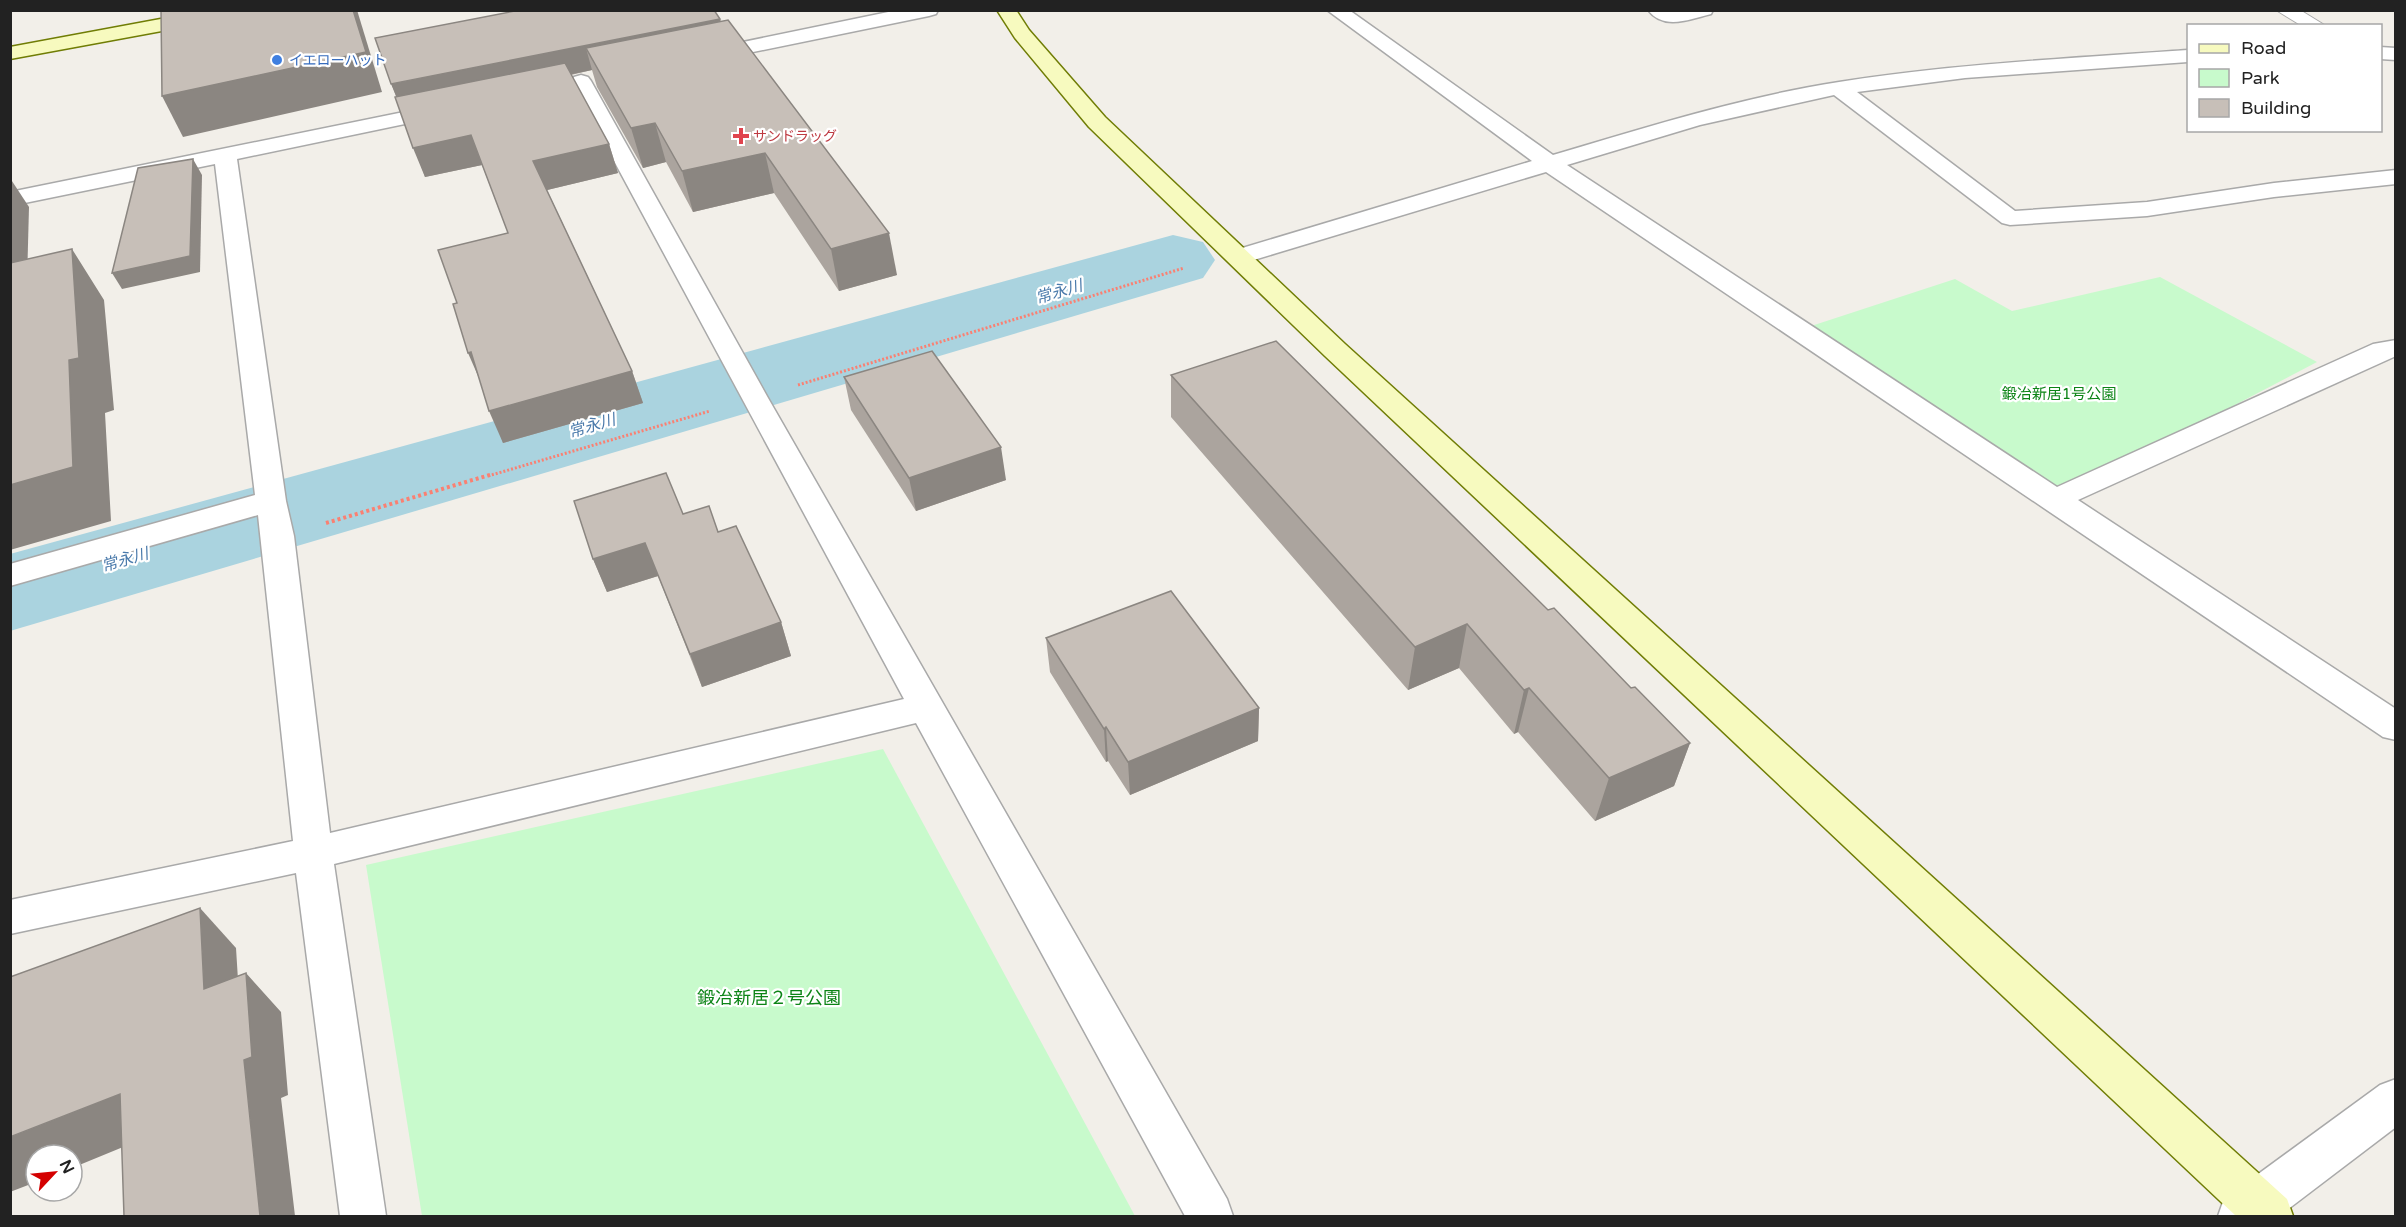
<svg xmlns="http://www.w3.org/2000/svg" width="2406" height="1227" font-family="'Varela Round','Noto Sans JP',sans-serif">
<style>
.park{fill:#c8facc}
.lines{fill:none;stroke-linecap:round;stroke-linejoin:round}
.river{fill:#aad3df;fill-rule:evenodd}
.lane-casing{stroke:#a9a9a9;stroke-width:2}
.street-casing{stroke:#a9a9a9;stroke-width:3}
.secondary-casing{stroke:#707d05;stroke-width:3}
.path-far1{stroke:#fa8072;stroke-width:3;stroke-dasharray:2 2;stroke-linecap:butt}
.path{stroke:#fa8072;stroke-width:4;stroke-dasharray:3 3;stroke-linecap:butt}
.lane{fill:#fff;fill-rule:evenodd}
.street{fill:#fff;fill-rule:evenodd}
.secondary{fill:#f7fabf;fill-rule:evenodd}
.wall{fill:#aba49e}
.shaded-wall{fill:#8b8681}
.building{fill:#c7bfb8;stroke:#8b8681;stroke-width:1.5}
.shop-dot{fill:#3f7fe0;stroke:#fff;stroke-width:2}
.health-dot{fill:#e0444e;stroke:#fff;stroke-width:2}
.labels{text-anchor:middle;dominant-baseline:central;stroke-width:4.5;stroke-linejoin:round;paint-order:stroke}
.far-shop-label{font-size:14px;fill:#366cbe;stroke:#fff;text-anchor:start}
.far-health-label{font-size:14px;fill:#be3a42;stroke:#fff;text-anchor:start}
.park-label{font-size:15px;fill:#0c8416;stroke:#fff}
.water-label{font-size:16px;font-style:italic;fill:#4a7aab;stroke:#fff}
.near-park-label{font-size:18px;fill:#0c8416;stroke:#fff}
</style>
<rect width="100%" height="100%" fill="#f2efe9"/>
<!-- park -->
<g class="park">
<path d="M2160 277 2317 362 2053 500 1799 330 1955 279 2012 311Z"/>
<path d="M883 749 1135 1216H422L366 865Z"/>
</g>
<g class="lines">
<!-- river -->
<path class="river" d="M1173 235 1203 242 1215 260 1203 278 10 631V554Z"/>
<!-- lane casing -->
<g class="lane-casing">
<path id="lane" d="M2276 10H2300L2326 26H2302Z"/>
</g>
<!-- street casing -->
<g class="street-casing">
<g id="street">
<path d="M898 10H938L936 14 929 16 704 62 697 60 694 56 697 52 704 50Z"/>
<path d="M1327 10H1349L1553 155C1647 127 1742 97 1839 82 1954 64 2072 58 2188 50V62L1965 78 1857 92 2015 211 2147 202 2274 183 2396 170V184L2274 197 2147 216 2010 225 2002 223 1834 95 1700 125 1567 165 2057 487 2373 344 2396 340V356L2078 500 2396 709V740L2383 737 1546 172 1247 262 1238 264 1229 262 1226 257 1229 252 1532 161Z"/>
<path d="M1648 10H1713L1711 14C1690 19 1664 31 1648 10Z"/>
<path d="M2380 47 2396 48V60L2380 59Z"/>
<path d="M581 75 588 77 591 81 768 398 1227 1199 1233 1216H1185L916 723 334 864 386 1216H340L296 873 10 934V900L293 841 258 515 10 586V564L255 495 215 164 10 206V192L448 103 456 104 459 109 456 114 448 115 237 159 286 501 294 536 330 833 904 699 571 81 574 77Z"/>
<path d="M2396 1079V1127L2279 1216H2218L2224 1199 2380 1085Z"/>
</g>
</g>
<!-- secondary casing -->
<g class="secondary-casing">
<g id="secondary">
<path d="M209 10H252L250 14 243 16 10 59V47Z"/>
<path d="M997 10H1016L1029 30 1105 117 1345 344 2287 1199 2293 1216H2236L1325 356 1089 127 1015 38Z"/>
</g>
</g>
<!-- path-far1 -->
<g class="path-far1">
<path d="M798 385 1184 268"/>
<path d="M488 476 710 411"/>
</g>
<!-- path -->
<path class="path" d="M326 523 493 474"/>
<!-- lane -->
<use href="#lane" class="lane"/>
<!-- street -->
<use href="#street" class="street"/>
<!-- secondary -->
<use href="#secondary" class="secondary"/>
</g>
<!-- wall -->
<g class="wall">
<path d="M720 19 721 22 897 275 839 291 774 193 693 212 666 162 643 168 597 87 592 70 571 75 609 144 618 173 547 190 632 371 643 403 503 443 457 303 508 233 482 165 425 177 375 38Z"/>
<path d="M1171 375 1548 610 1690 743 1674 786 1595 821 1518 732 1514 734 1459 668 1408 690 1171 417Z"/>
<path d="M844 377 1006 480 916 511 851 410Z"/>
<path d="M683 514 718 532 781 622 791 656 702 687 658 576 607 592 593 559Z"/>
<path d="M1046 638 1259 708 1258 741 1130 795 1108 761 1106 762 1050 672Z"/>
</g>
<!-- shaded-wall -->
<g class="shaded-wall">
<path d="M353 10H357L382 92 183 137 162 96Z"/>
<path d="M720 19 726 43 586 48 592 70 402 110 391 84Z"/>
<path d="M655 123 666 162 643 168 631 128Z"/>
<path d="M471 135 482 165 425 177 413 148Z"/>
<path d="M609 144 618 173 543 191 533 161Z"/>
<path d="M765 153 774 193 693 212 682 171Z"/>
<path d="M193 159 202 175 200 272 122 289 112 273Z"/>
<path d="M10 178 29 207 26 319 10 296Z"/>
<path d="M889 233 897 275 839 291 831 249Z"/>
<path d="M72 249 104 300 114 410 105 413 111 521 10 550V485Z"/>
<path d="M471 352 482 385 468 353Z"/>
<path d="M632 371 643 403 503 443 489 411Z"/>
<path d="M1001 447 1006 480 916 511 909 478Z"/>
<path d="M645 543 658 576 607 592 593 559Z"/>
<path d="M781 622 791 656 702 687 690 654Z"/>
<path d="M1467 624 1459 668 1408 690 1415 647Z"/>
<path d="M1529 688 1518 732 1514 734 1524 690Z"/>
<path d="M1259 708 1258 741 1130 795 1128 762Z"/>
<path d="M1106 727 1108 761 1106 762 1104 729Z"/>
<path d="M1690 743 1674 786 1595 821 1609 778Z"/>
<path d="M200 908 236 948 241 1028 204 989Z"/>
<path d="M246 973 281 1012 288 1095 281 1098 295 1216H260L244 1060Z"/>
<path d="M120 1094 162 1131 72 1168V1155H36V1182L10 1192V1137Z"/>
</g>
<!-- building -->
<g class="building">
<path d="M161 10H353L366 52 162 96Z"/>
<path d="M520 10H714L720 19 391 84 375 38Z"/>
<path d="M728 20 889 233 831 249 765 153 682 171 655 123 631 128 586 48Z"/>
<path d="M565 63 609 144 533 161 632 371 489 411 471 352 468 353 453 304 457 303 438 250 508 233 471 135 413 148 395 97Z"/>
<path d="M193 159 190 256 112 273 138 168Z"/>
<path d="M72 249 79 358 69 360 73 467 10 485V263Z"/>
<path d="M1276 341 1548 610 1554 608 1631 688 1635 687 1690 743 1609 778 1529 688 1524 690 1467 624 1415 647 1171 375Z"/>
<path d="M932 351 1001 447 909 478 844 377Z"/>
<path d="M666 473 683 514 709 506 718 532 736 526 781 622 690 654 645 543 593 559 574 501Z"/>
<path d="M1171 591 1259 708 1128 762 1106 727 1104 729 1046 638Z"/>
<path d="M200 908 204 989 246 973 252 1057 244 1060 260 1216H124L120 1094 10 1137V977Z"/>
</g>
<!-- markers -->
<circle class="shop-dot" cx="277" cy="60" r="6"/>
<path class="health-dot" d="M738 127h6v6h6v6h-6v6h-6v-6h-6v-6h6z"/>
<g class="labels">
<!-- far-shop labels -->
<g class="far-shop-label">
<text x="289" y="60">イエローハット</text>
</g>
<!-- far-health labels -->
<g class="far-health-label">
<text x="753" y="136">サンドラッグ</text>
</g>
<!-- park labels -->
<g class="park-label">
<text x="2059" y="394">鍛冶新居1号公園</text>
</g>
<!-- water labels -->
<g class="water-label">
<text transform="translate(1059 292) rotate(-16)">常永川</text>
<text transform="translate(592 426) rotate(-16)">常永川</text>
<text transform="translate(125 560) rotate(-16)">常永川</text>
</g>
<!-- near-park labels -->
<g class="near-park-label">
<text x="769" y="998">鍛冶新居２号公園</text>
</g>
</g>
<!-- border -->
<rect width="2406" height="1227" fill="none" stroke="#222222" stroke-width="24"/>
<!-- legend -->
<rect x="2187" y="24" width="195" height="108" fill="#ffffff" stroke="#a7a7a7" stroke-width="1.5"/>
<rect x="2199" y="44" width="30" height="9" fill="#f7fabf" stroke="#a7a7a7" stroke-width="1.5"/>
<text x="2241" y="54" font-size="18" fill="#222222">Road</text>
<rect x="2199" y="69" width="30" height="18" fill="#c8facc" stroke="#a7a7a7" stroke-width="1.5"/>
<text x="2241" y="84" font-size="18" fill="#222222">Park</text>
<rect x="2199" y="99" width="30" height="18" fill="#c7bfb8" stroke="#a7a7a7" stroke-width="1.5"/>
<text x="2241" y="114" font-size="18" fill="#222222">Building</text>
<!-- north arrow -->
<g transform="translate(54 1173) rotate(64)"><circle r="28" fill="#ffffff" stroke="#a7a7a7" stroke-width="1.5"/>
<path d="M0-4.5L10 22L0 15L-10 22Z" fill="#d40000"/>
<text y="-9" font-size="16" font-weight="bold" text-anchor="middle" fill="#222222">N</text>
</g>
</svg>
